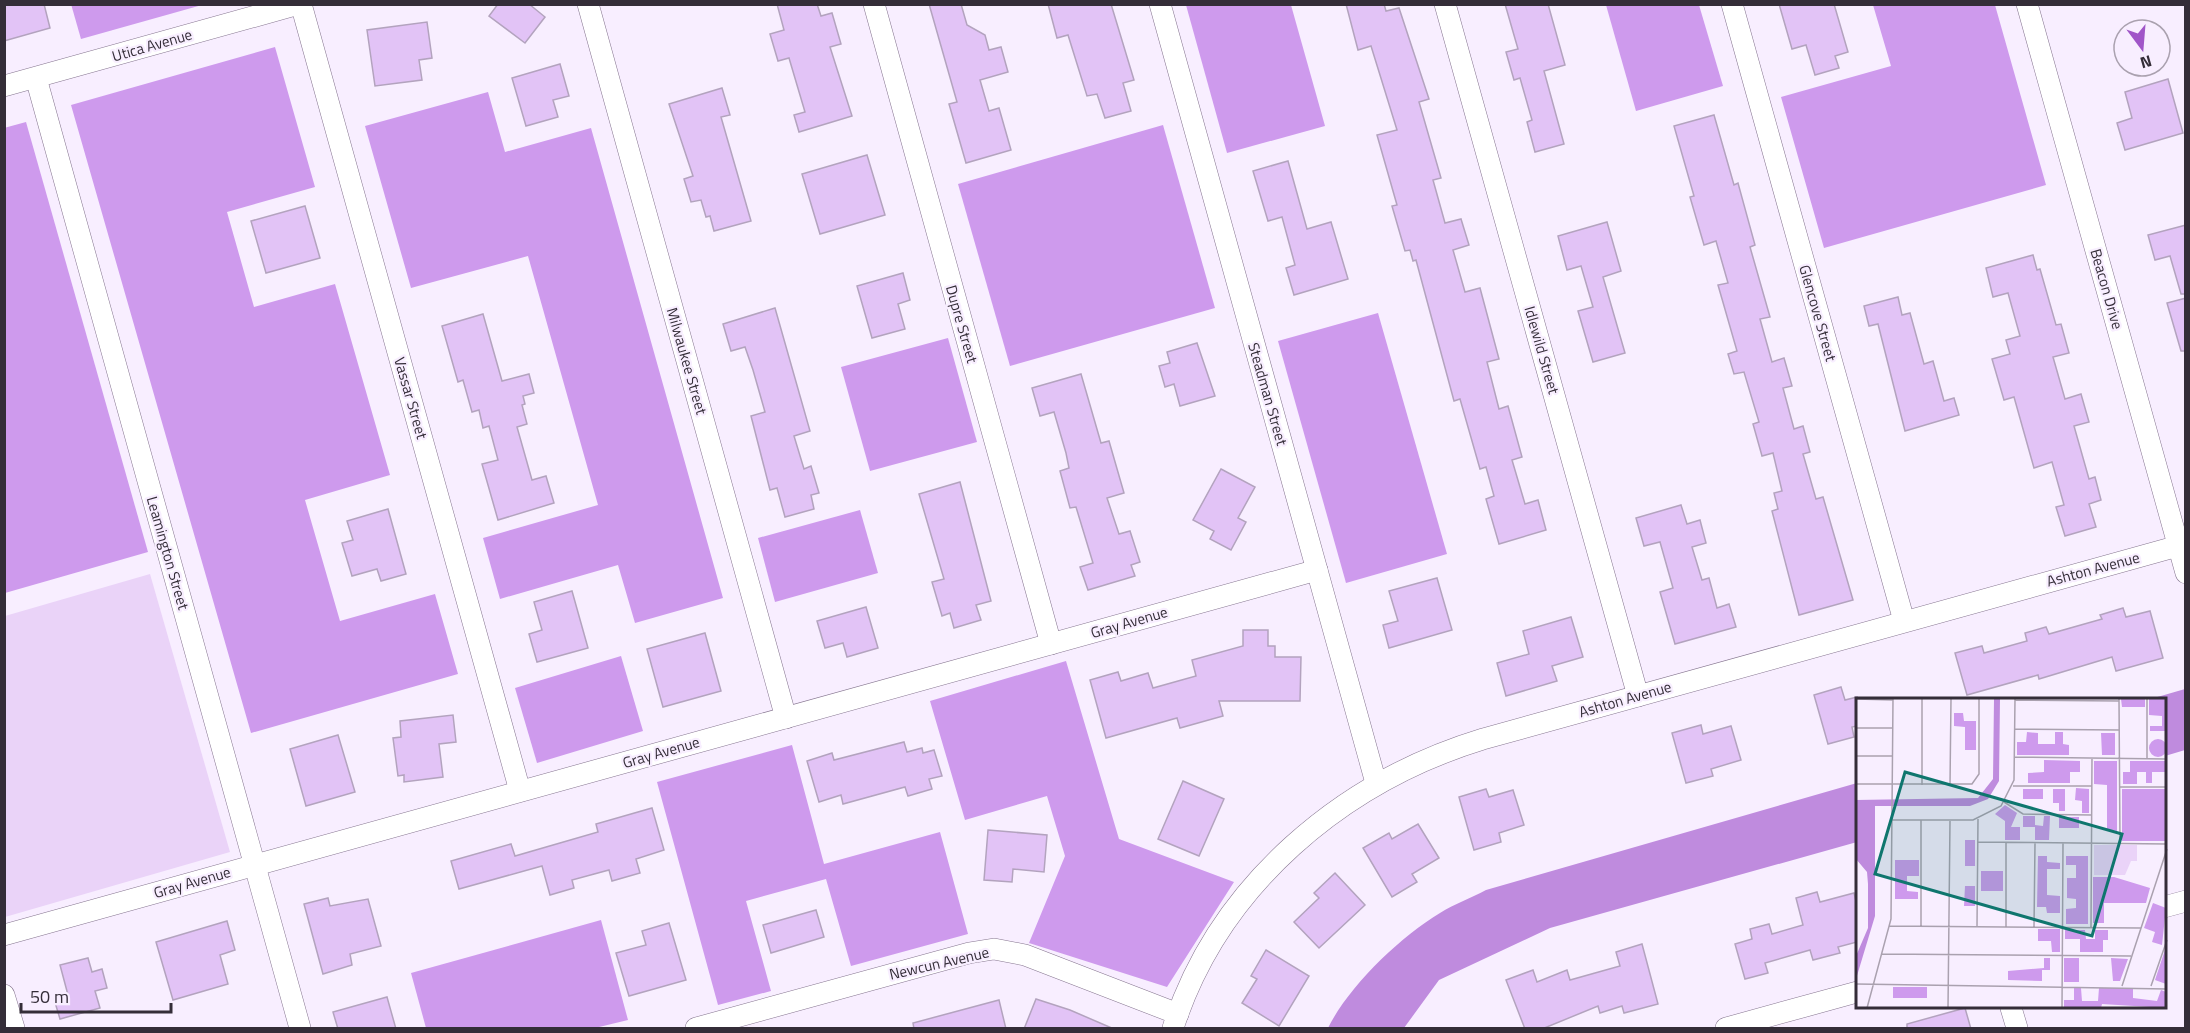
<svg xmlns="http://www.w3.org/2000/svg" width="2190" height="1033" font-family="'Titillium Web',sans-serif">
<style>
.green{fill:#ead3f8}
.forest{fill:#ce9aed}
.water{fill:#bf8bde}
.building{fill:#e2c3f6;stroke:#b3a3be;stroke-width:1.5}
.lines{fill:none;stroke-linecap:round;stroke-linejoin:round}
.street-casing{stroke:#867690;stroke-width:22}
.street{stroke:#fff;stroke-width:21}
.labels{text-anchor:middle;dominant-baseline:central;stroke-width:4.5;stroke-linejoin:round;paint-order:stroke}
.street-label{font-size:15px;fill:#342d38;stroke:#f8eeff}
.inset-road{fill:none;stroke:#aaa1af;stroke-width:1.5}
.view{fill:#0f766e;fill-opacity:0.15;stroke:#0f766e;stroke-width:3}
.inset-edge{fill:none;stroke:#342d38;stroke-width:3}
</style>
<rect width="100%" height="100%" fill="#f8eeff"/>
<!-- green -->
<path class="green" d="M150 574 230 852 5 917V616Z"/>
<!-- forest -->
<g class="forest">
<path d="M71 4H202V5L81 39Z"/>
<path d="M1186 5H1291L1325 126 1227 153Z"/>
<path d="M1606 5H1699L1723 86 1636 111Z"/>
<path d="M1873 5H1995L2046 185 1824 248 1781 97 1891 66Z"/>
<path d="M275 47 315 187 227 212 254 307 335 284 390 475 305 500 340 621 435 594 458 674 251 733 71 105Z"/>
<path d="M488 92 505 152 591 128 723 598 635 623 618 565 500 599 483 538 598 505 528 256 411 288 365 126Z"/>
<path d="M26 122 148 552 5 593 4 128Z"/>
<path d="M1163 125 1215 308 1010 366 958 184Z"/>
<path d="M1378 313 1447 554 1346 583 1278 341Z"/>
<path d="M948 338 977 442 870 471 841 367Z"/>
<path d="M860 510 878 573 775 602 758 538Z"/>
<path d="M621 656 643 731 537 763 515 688Z"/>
<path d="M1066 661 1119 839 1234 882 1167 987 1029 943 1065 856 1047 796 965 820 930 701Z"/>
<path d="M792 745 824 864 940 832 968 934 851 966 826 879 746 901 771 991 718 1005 657 782Z"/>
<path d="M601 920 628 1020 595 1028H426L411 973Z"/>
</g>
<!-- water -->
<g class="water">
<path d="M2185 689V750L2165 756 2164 700H2147Z"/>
<path d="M1857 783V842L1550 928 1439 980 1404 1028H1328C1349 986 1399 938 1440 913 1454 904 1471 898 1486 890Z"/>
</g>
<!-- building -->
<g class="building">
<path d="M4 4H44L50 28 4 41Z"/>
<path d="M498 4H529L545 17 525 43 489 16Z"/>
<path d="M777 4H817L821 16 832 13 841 44 830 47 852 116 799 132 794 115 805 112 789 58 778 61 770 34 784 30Z"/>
<path d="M929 4H961L967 25 985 35 989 50 1001 47 1008 72 980 80 989 111 999 108 1011 150 966 163 949 104 957 102Z"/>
<path d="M1048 4H1111L1134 80 1123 83 1131 111 1105 118 1097 94 1087 96 1068 35 1057 38Z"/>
<path d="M1346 4H1384L1386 11 1399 8 1429 99 1419 102 1441 178 1433 180 1445 223 1461 219 1469 245 1453 250 1465 292 1480 288 1499 359 1487 362 1499 409 1508 406 1522 457 1512 460 1525 504 1538 500 1546 530 1499 544 1486 499 1494 496 1486 467 1480 469 1460 399 1454 401 1416 260 1413 261 1410 250 1405 251 1392 206 1397 205 1377 135 1397 130 1371 46 1358 50Z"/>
<path d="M1505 4H1548L1565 65 1544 71 1564 144 1535 152 1527 122 1532 120 1520 78 1514 80 1506 52 1518 49Z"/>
<path d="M1779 4H1834L1848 52 1835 56 1839 68 1815 75 1806 45 1792 49Z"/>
<path d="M427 22 432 58 419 60 422 80 375 86 367 30Z"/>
<path d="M560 64 569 96 553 100 558 117 526 126 512 78Z"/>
<path d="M2168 79 2183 133 2125 150 2117 123 2132 118 2125 92Z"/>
<path d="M722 88 730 115 721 117 751 221 714 231 710 216 706 217 701 200 691 202 684 179 693 176 669 104Z"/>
<path d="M1714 115 1734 185 1738 183 1755 245 1750 247 1770 317 1760 319 1772 362 1784 358 1792 386 1783 388 1794 429 1803 426 1810 452 1803 454 1816 499 1823 497 1853 600 1799 615 1772 511 1778 509 1774 493 1782 491 1773 453 1762 456 1753 424 1759 422 1744 372 1734 374 1728 354 1737 351 1718 285 1728 283 1716 241 1704 245 1690 197 1694 196 1674 126Z"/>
<path d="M867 155 885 215 820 234 802 174Z"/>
<path d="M1288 161 1307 229 1331 222 1348 279 1294 295 1286 268 1295 265 1282 217 1268 221 1253 171Z"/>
<path d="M305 206 320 258 266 273 251 221Z"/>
<path d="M1607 222 1621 271 1603 277 1625 353 1593 362 1578 311 1593 307 1581 266 1567 270 1558 236Z"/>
<path d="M2186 225V294H2181L2170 256 2155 260 2148 235Z"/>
<path d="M2033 255 2037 270 2040 269 2056 325 2061 324 2069 353 2053 357 2065 399 2081 394 2089 422 2074 426 2089 479 2095 477 2101 500 2089 504 2096 527 2065 536 2056 507 2064 505 2052 462 2034 468 2014 397 2004 400 1992 359 2010 354 2006 340 2020 336 2008 293 1993 297 1986 268Z"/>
<path d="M903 273 910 300 898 304 905 329 872 338 857 286Z"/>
<path d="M1898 297 1902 315 1910 313 1924 364 1933 361 1944 401 1954 398 1959 415 1905 431 1878 324 1869 326 1864 306Z"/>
<path d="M2186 298V351H2181L2167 303Z"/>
<path d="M775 308 810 431 794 436 804 469 811 466 819 493 811 495 814 509 785 517 777 488 770 490 751 416 765 412 753 370 745 347 731 351 723 324Z"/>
<path d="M483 314 502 381 529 374 534 393 523 396 525 404 522 405 527 424 517 427 532 480 546 476 554 503 498 520 482 464 498 460 489 426 483 428 479 410 472 412 463 380 458 382 442 326Z"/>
<path d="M1197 343 1215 396 1180 406 1174 384 1165 387 1159 366 1170 363 1167 352Z"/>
<path d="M1081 374 1101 443 1109 441 1124 493 1107 498 1119 534 1130 531 1140 562 1131 565 1135 576 1088 590 1080 567 1093 563 1076 507 1070 508 1060 471 1069 468 1066 453 1054 412 1040 416 1032 388Z"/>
<path d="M1221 469 1255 487 1238 518 1246 522 1231 550 1210 539 1214 531 1193 520Z"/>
<path d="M960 482 991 601 976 605 981 620 954 628 950 613 942 616 932 582 944 579 919 494Z"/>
<path d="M1681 505 1687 524 1700 520 1706 543 1692 547 1702 580 1709 578 1717 608 1729 604 1736 627 1675 644 1660 592 1673 588 1660 542 1644 546 1636 518Z"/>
<path d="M388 509 406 574 381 581 377 569 352 576 342 543 353 540 347 521Z"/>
<path d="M1437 578 1452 630 1389 648 1383 625 1398 621 1389 591Z"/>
<path d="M572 591 588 648 537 662 529 634 542 630 534 602Z"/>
<path d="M866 607 878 648 847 657 843 643 825 648 817 621Z"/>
<path d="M2123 608 2126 617 2150 611 2163 658 2116 671 2112 657 2039 679 2038 675 1967 695 1955 653 1982 646 1984 653 2027 641 2025 633 2046 627 2049 634 2102 619 2100 615Z"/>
<path d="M1571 617 1583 657 1552 666 1557 681 1506 696 1497 663 1529 654 1523 631Z"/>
<path d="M1243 630H1268V646H1275V657H1301L1300 701H1219L1223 716 1180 728 1177 718 1106 738 1090 680 1118 672 1121 681 1148 673 1153 688 1196 676 1192 660 1243 646Z"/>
<path d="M705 633 721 691 663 707 647 649Z"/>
<path d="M1841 687 1845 700 1857 697V726L1852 727 1854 737 1828 744 1814 695Z"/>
<path d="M453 715 456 742 439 744 443 777 404 782V775L398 776 393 738 401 737 400 721Z"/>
<path d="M1701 725 1703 734 1731 726 1741 760 1711 769 1713 776 1686 783 1672 733Z"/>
<path d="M338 735 355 792 306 806 290 749Z"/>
<path d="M904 742 907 752 922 748 923 753 934 750 942 776 929 779 932 789 908 796 905 787 843 804 841 795 819 802 807 761 832 753 834 760Z"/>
<path d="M1183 781 1224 799 1199 856 1158 839Z"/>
<path d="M1486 789 1489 797 1513 790 1524 825 1499 833 1501 842 1474 850 1459 797Z"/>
<path d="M652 808 664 850 636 859 640 873 612 881 609 870 572 880 574 888 550 895 542 866 459 889 451 861 511 844 515 856 598 832 596 824Z"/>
<path d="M1418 824 1439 858 1412 874 1417 882 1392 897 1363 848 1389 833 1392 839Z"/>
<path d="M988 830 1047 835 1044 872 1013 869 1012 882 984 880Z"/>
<path d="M1335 873 1365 905 1319 948 1294 922 1319 898 1314 893Z"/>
<path d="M1817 892 1820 902 1854 893 1857 905V942L1838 947 1840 953 1813 960 1810 950 1765 963 1768 973 1745 979 1735 944 1752 939 1750 929 1769 924 1772 934 1803 925 1796 898Z"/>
<path d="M328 898 330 906 368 899 381 946 350 954 352 965 323 974 304 904Z"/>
<path d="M816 910 824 937 771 953 763 925Z"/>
<path d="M227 921 235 950 220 955 228 984 173 1000 156 942Z"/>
<path d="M669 923 686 980 629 996 616 953 646 945 642 931Z"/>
<path d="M1642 944 1658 1004 1624 1013 1622 1006 1600 1013 1598 1006 1542 1029H1525L1506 980 1533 970 1537 982 1567 970 1570 980 1620 966 1616 952Z"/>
<path d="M1266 950 1309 976 1279 1026 1242 1003 1257 979 1251 976Z"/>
<path d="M88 958 92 972 102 969 107 988 95 991 100 1008 60 1019 54 999 68 995 60 965Z"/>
<path d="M387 997 396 1029H338L333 1012Z"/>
<path d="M1036 999 1070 1010 1114 1029H1024Z"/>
<path d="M999 1000 1006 1029H914L913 1023Z"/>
<path d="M1965 1008 1971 1029H1907V1024Z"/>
</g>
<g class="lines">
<!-- street casing -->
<g class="street-casing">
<g id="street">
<path d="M301 4 520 791"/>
<path d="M588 4 786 718"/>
<path d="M874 4 1051 644"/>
<path d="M1160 4 1376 783"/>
<path d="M1445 4 1638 696"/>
<path d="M1732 4 1904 621"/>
<path d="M2027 4 2186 573"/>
<path d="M36 78 300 1028"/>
<path d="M4 86 299 4"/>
<path d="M2164 907 2186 901"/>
<path d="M4 935 1317 570"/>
<path d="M4 995 14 1028"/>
<path d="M2011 1008 2017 1028"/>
<path d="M696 1028 969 953 994 949 1025 955 1178 1014"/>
<path d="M1173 1028C1219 885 1342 782 1483 739L2178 546"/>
<path d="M1726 1028 1857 992"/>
</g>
</g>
<!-- street -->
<use href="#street" class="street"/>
</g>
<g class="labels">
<!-- street labels -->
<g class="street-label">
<text transform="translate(152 45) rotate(-16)">Utica Avenue</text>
<text transform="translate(2107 289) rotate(74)">Beacon Drive</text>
<text transform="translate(1818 313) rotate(74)">Glencove Street</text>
<text transform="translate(962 324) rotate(74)">Dupre Street</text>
<text transform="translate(1542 350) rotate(74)">Idlewild Street</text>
<text transform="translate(687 361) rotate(74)">Milwaukee Street</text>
<text transform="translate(1268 394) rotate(74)">Steadman Street</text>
<text transform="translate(411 398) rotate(74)">Vassar Street</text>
<text transform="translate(168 553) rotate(74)">Leamington Street</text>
<text transform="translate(2093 569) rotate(-15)">Ashton Avenue</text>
<text transform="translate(1129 622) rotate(-16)">Gray Avenue</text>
<text transform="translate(1625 699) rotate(-16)">Ashton Avenue</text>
<text transform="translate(661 752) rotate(-16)">Gray Avenue</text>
<text transform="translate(192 882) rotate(-16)">Gray Avenue</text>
<text transform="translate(939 963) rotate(-13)">Newcun Avenue</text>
</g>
</g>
<!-- overview -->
<g transform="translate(1856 698)">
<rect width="310" height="310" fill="#f8eeff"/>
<path d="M238 147H281V163H275L269 177H238Z" fill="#ead3f8"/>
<path d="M265 1H289V9H266ZM293 1H310V33H294V28H306V18L293 17ZM98 15H107L108 23H120V52H109V29L98 28ZM171 34 182 35V46H199V34H207V46L213 47V57H161V44H170ZM245 35H259V57H246ZM293 50a9 9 0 1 1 18 0a9 9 0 1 1-18 0ZM188 62 224 63V74H214V85H172V75L188 74ZM238 63H261V133L251 132V87L238 86ZM274 63H310V74H296V85H290V74H281V86H267V74H274ZM220 90 233 91V115H226V103L219 102ZM167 91H187V101H167ZM197 91H209V113H203V105H197ZM266 91H310V143H266ZM149 107 161 115 155 129H164V142H149V123L139 116ZM167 118H179V127L187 128 188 118H194L193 142H179V129H167ZM203 119H223V130H203ZM109 142H119V168H109ZM182 158H191V164L204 165V171H191V197L204 198V215H191L190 209H181ZM210 158H232V226H210V211L220 210V201L211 200V180H220V167H210ZM39 162H63V178H51V193L62 194V201H39ZM125 173H147V193H125ZM237 179H258L294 190 290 205H248V225H237ZM109 188H119V208H108ZM297 205 310 210 306 247 296 244 299 234 288 230ZM182 231H204V254H196L195 243H182ZM209 232H229L230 241H239V232H252V242H247V254H224V241H209ZM310 249V286L299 282ZM188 260H194V272H186V283L152 282V273L188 270ZM208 260H223V284H208ZM255 260 272 261 264 283H257ZM37 289H71V300H37ZM218 290H225L226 303H242L243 290H277V300L301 303 305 292 310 294V310L246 306 245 310H208V302H218Z" fill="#ce9aed"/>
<path d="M138 1H144L143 83 132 101 114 108H19V218L0 281V258L12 230V186L11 174 0 161V102L122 100 137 81Z" fill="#bf8bde"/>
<path class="inset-road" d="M0 1 37 2M263 1 264 145M159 2 263 3M0 30H37M158 31 263 32M0 58H37M158 59 311 61M291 60V1M0 86H116L123 76V1M66 87V1M94 87 95 1M157 88H236M264 89H311M148 104 167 116 236 117M36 122H117L145 108 158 82 159 1M122 144 311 146M33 228 285 230M65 228V122M121 228 122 121M150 229V144M178 229 179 145M235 229 236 60M26 256 275 258M0 286 311 291M266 288 311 151M295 288 311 242M11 310 35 221 37 1M92 310 94 123M206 310 207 145"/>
<path class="view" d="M49 74 266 136 236 238 19 176Z"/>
<rect width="310" height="310" class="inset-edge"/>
</g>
<!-- border -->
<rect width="2190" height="1033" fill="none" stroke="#342d38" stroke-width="12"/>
<!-- north arrow -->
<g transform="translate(2142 48) rotate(164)"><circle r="28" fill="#f8eeff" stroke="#aaa1af" stroke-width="1.5"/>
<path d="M0-4.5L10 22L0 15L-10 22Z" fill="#a055c8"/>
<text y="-9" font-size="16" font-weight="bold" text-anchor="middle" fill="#342d38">N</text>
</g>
<!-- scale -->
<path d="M21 1003v9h150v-9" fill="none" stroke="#342d38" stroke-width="3"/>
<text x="30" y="1003" font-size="18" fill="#342d38" stroke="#f8eeff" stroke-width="4.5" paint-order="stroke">50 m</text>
</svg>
